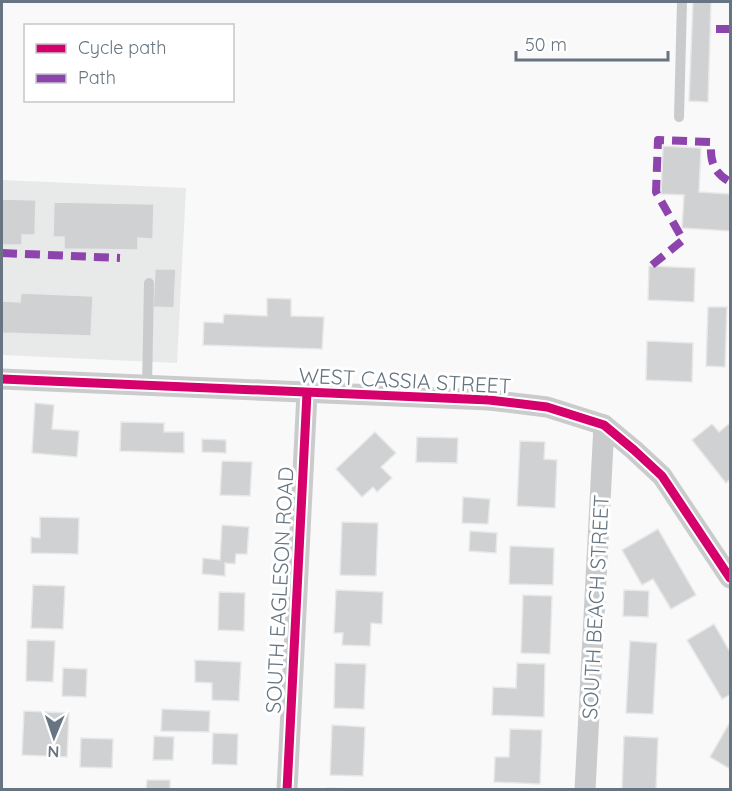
<svg xmlns="http://www.w3.org/2000/svg" width="732" height="791" font-family="Quicksand,sans-serif">
<style>
.built{fill:#e8e9e9}
.building{fill:#cfd1d2;stroke:#e8e8e8;stroke-width:1.5}
.lines{fill:none;stroke-linecap:round;stroke-linejoin:round}
.service{stroke:#cacbcc;stroke-width:10}
.minor{stroke:#cacbcc;stroke-width:21}
.quiet{stroke:#8e44ad;stroke-width:8;stroke-dasharray:15 8;stroke-linecap:butt}
.cycleway-casing{stroke:#fff;stroke-width:13}
.cycleway{stroke:#d6006c;stroke-width:9}
.labels{text-anchor:middle;dominant-baseline:central;stroke-width:6;stroke-linejoin:round;paint-order:stroke}
.street-label{font-size:21px;fill:#667581;stroke:#fff}
</style>
<rect width="100%" height="100%" fill="#f9f9f9"/>
<!-- built -->
<path class="built" d="M2 180 186 188 177 363 2 355Z"/>
<!-- building -->
<g class="building">
<path d="M693 2H711L708 102 689 101Z"/>
<path d="M663 146 701 148 699 192 730 194V231L682 228 684 195 661 194Z"/>
<path d="M2 199 36 200 35 235H22V245H2Z"/>
<path d="M54 202 154 204 153 239 138 238V250L64 249V237H53Z"/>
<path d="M649 266 695 268 694 302 648 300Z"/>
<path d="M155 269H176L174 308 153 307Z"/>
<path d="M21 293 93 296 91 336 2 333V301L20 302Z"/>
<path d="M267 298 291 299V316L324 317 322 349 203 345 204 322 223 323 224 314 267 316Z"/>
<path d="M708 307H727L725 367 706 366Z"/>
<path d="M647 341 693 343 692 382 646 380Z"/>
<path d="M35 403 54 405 52 429 79 431 77 457 32 453Z"/>
<path d="M121 422 164 423V432H184V453L120 451Z"/>
<path d="M730 423V479L726 483 692 440 712 424 719 432Z"/>
<path d="M375 432 396 453 381 467 392 478 377 492 373 487 362 497 336 469Z"/>
<path d="M417 437 458 438 457 463 416 462Z"/>
<path d="M202 439 226 440V453L202 452Z"/>
<path d="M520 441 545 442 544 459 557 460 555 508 517 506Z"/>
<path d="M222 461 252 462 250 496 220 495Z"/>
<path d="M463 497 490 499 488 524 462 523Z"/>
<path d="M40 517 79 518 78 554 31 553V537L40 538Z"/>
<path d="M342 522 378 523 376 576 340 575Z"/>
<path d="M222 525 249 527 247 554H236L235 564 225 563V576L202 574 203 558 220 560Z"/>
<path d="M658 529 696 595 671 609 653 579 642 585 622 550Z"/>
<path d="M470 531 497 533 496 553 469 551Z"/>
<path d="M510 546 554 548 553 585 509 584Z"/>
<path d="M33 585 65 586 63 629 31 628Z"/>
<path d="M336 590 383 592 382 624 371 623 370 646 342 645 343 633H334Z"/>
<path d="M624 590 649 591 648 617 623 616Z"/>
<path d="M219 592 245 593 244 631 218 630Z"/>
<path d="M523 595 552 596 550 654 521 653Z"/>
<path d="M714 624 730 652V695L722 699 687 640Z"/>
<path d="M27 640 55 641 53 682 26 681Z"/>
<path d="M630 641 657 643 653 714 626 713Z"/>
<path d="M195 660 241 662 239 701 212 700V683L195 682Z"/>
<path d="M335 663 366 664 364 709 334 708Z"/>
<path d="M517 663 545 664 544 717 492 715 493 687 516 688Z"/>
<path d="M63 668 87 669 86 697 62 696Z"/>
<path d="M162 709 210 711 209 732 161 731Z"/>
<path d="M24 711 69 713 67 757 22 755Z"/>
<path d="M730 722V769L710 757Z"/>
<path d="M332 725 365 727 363 776 330 775Z"/>
<path d="M510 729 542 730 540 784 494 782 495 757H509Z"/>
<path d="M213 733 238 734 237 765 212 764Z"/>
<path d="M154 736 174 737 173 760H153Z"/>
<path d="M624 736 658 738 656 790H622Z"/>
<path d="M81 738 113 739 112 768 80 767Z"/>
<path d="M147 780H170V790H146Z"/>
<path d="M327 788 355 789V790H327Z"/>
</g>
<g class="lines">
<!-- service -->
<g class="service">
<path d="M679 117 682 2"/>
<path d="M147 386 149 283"/>
</g>
<!-- minor -->
<g class="minor">
<path d="M2 379 489 400 547 407 604 425 634 450 662 476 730 578"/>
<path d="M287 790 307 393"/>
<path d="M585 790 604 425"/>
</g>
<!-- quiet -->
<g class="quiet">
<path d="M716 29H730"/>
<path d="M2 253 120 258"/>
<path d="M652 265 683 240 656 192 658 140 711 142C710 161 713 172 730 182"/>
</g>
<!-- cycleway casing -->
<g class="cycleway-casing">
<g id="cycleway">
<path d="M2 379 489 400 547 407 604 425 634 450 662 476 730 578"/>
<path d="M287 790 307 393"/>
</g>
</g>
<!-- cycleway -->
<use href="#cycleway" class="cycleway"/>
</g>
<g class="labels">
<!-- street labels -->
<g class="street-label">
<text transform="translate(405 380) rotate(3)">WEST CASSIA STREET</text>
<text transform="translate(279 590) rotate(-87)">SOUTH EAGLESON ROAD</text>
<text transform="translate(595 607) rotate(-87)">SOUTH BEACH STREET</text>
</g>
</g>
<!-- border -->
<rect width="732" height="791" fill="none" stroke="#667581" stroke-width="6"/>
<!-- legend -->
<rect x="24" y="24" width="210" height="78" fill="#ffffff" stroke="#c2c8cd" stroke-width="1.5"/>
<rect x="36" y="44" width="30" height="9" fill="#d6006c" stroke="#c2c8cd" stroke-width="1.5"/>
<text x="78" y="54" font-size="18" fill="#667581">Cycle path</text>
<rect x="36" y="74" width="30" height="9" fill="#8e44ad" stroke="#c2c8cd" stroke-width="1.5"/>
<text x="78" y="84" font-size="18" fill="#667581">Path</text>
<!-- north arrow -->
<g transform="translate(54 737) rotate(182)" stroke="#ffffff" stroke-width="4.5" paint-order="stroke">
<path d="M0-4.5L10 22L0 15L-10 22Z" fill="#667581"/>
<text y="-9" font-size="16" font-weight="bold" text-anchor="middle" fill="#667581">N</text>
</g>
<!-- scale -->
<path d="M516 51v9h152v-9" fill="none" stroke="#667581" stroke-width="3"/>
<text x="525" y="51" font-size="18" fill="#667581" stroke="#ffffff" stroke-width="4.5" paint-order="stroke">50 m</text>
</svg>
